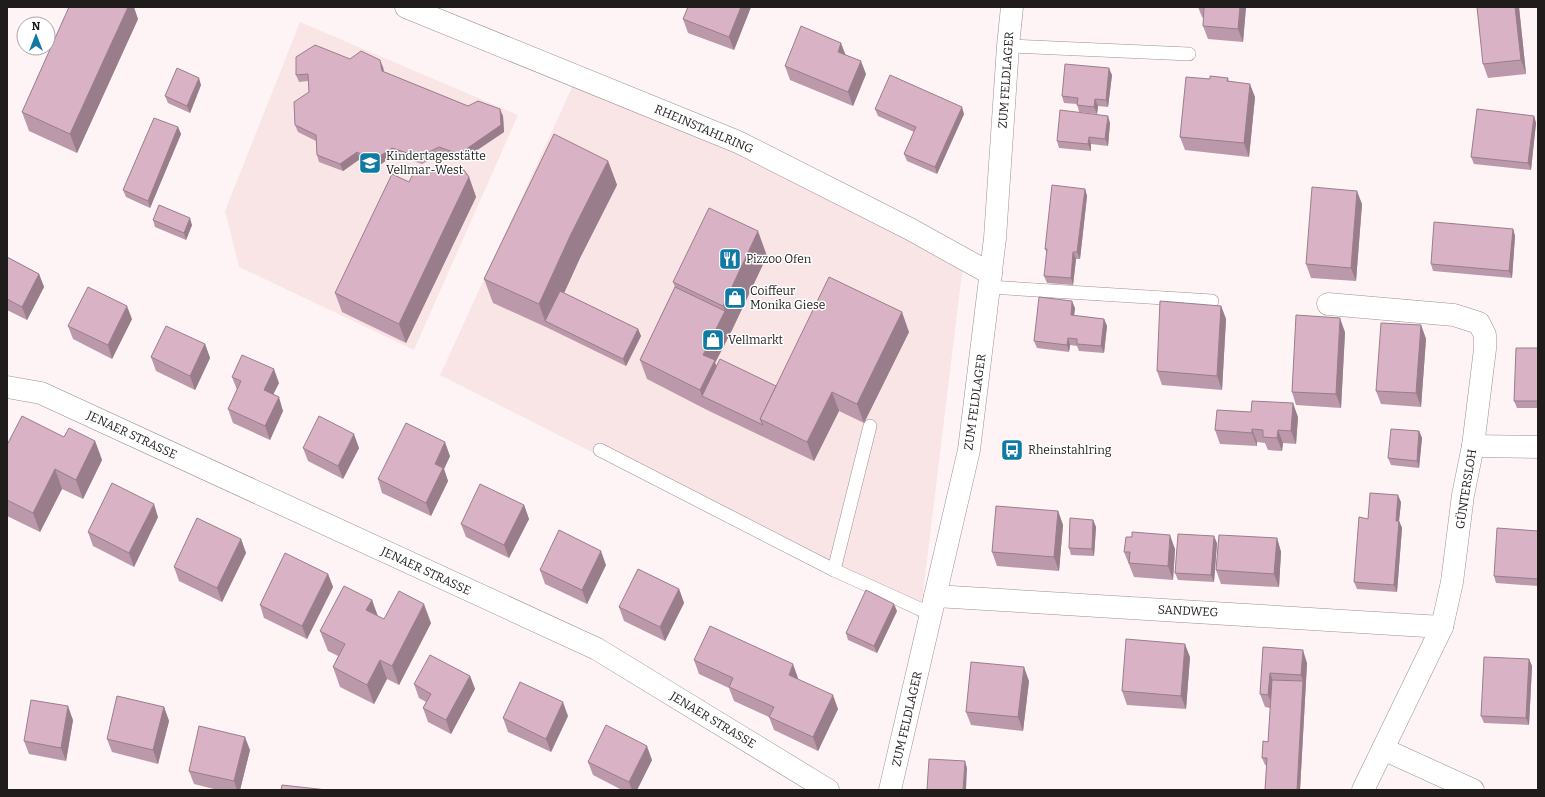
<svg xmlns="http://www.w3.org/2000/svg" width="1545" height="797" font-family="Bitter,serif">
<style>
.built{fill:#fae5e6}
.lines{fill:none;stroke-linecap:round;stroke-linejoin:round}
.service-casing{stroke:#9b9191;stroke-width:14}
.minor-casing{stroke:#9b9191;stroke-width:23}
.tertiary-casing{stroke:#9b9191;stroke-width:23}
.service{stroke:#fff;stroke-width:13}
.minor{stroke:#fff;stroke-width:22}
.tertiary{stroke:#fff;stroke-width:22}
.wall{fill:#b9a}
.shaded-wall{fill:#997d8b}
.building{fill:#dab2c6;stroke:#997d8b}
.labels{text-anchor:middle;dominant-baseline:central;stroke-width:3;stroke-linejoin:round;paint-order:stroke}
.street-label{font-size:12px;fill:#201c1c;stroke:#fff}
.poi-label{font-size:12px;fill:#201c1c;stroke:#fff;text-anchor:start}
</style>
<rect width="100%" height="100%" fill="#fef4f5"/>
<!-- built -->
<g class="built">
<path d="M300 22 518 115 414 350 239 267 225 211Z"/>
<path d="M575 81 965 248 920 618 440 375Z"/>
</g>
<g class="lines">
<!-- service casing -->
<g class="service-casing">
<g id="service">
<path d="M1008 46 1189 54"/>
<path d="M989 287 1212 301"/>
<path d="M600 450 834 570 931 614"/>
<path d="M834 570 870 426"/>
</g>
</g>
<!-- minor casing -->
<g class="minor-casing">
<g id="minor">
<path d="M406 7 738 142 910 229 991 274"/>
<path d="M1328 304 1454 315 1479 323 1485 335V349L1473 446 1463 495 1452 582 1442 627 1363 790"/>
<path d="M7 387 41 393 597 649 828 790"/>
<path d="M1473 446 1538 447"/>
<path d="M935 596 1442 627"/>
<path d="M1383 749 1473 790"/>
</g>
</g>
<!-- tertiary casing -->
<g class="tertiary-casing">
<path id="tertiary" d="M890 790 969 450 995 238 1008 46 1012 7"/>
</g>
<!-- service -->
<use href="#service" class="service"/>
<!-- minor -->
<use href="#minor" class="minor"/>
<!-- tertiary -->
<use href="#tertiary" class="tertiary"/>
</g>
<!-- wall -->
<g class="wall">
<path d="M688 7H751L734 50 688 33 683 19Z"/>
<path d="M1198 7H1246L1243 42 1208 39 1203 26 1204 18 1202 17Z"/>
<path d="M1519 7 1526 74 1488 78 1483 64Z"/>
<path d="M138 19 77 153 29 131 22 112Z"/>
<path d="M350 59 383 67 384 72 468 106 503 116 504 132 461 161 442 154 422 164 394 155 377 167 360 159 343 171 319 162 317 155 316 141 298 132 295 125 309 92 308 81 299 82 296 75Z"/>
<path d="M785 66 866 74 853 106 790 80Z"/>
<path d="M1112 75 1108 107 1098 106 1097 114 1079 112 1077 104 1064 103 1062 96Z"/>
<path d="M1228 78 1229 82 1255 97 1249 157 1185 150 1180 137 1210 79Z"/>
<path d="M201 85 190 113 168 103 165 96Z"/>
<path d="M875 109 964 114 937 174 907 161 904 154 914 132 878 116Z"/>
<path d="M1534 116 1536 123 1531 170 1474 164 1471 157Z"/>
<path d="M1110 123 1108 146 1091 144V151L1059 148 1057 141Z"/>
<path d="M178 127 181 134 150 208 126 197 123 190Z"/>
<path d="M608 161 617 185 580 258 564 293 638 329 641 336 626 366 548 328 493 303 484 279Z"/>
<path d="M469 177 476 197 406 343 342 312 335 293 409 182Z"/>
<path d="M1085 189 1087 196 1080 259H1076L1073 285 1047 283 1044 276 1047 254 1045 249Z"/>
<path d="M1362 204 1356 281 1311 278 1306 264Z"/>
<path d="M153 220 192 225 186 240 155 227Z"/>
<path d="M1513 229 1515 236 1512 278 1433 271 1431 264Z"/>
<path d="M767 256 732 330 715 363 717 366 776 386 909 332 864 423 839 411 814 461 707 410 647 379 640 360 675 287 673 282Z"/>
<path d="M7 257 39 274 44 287 27 320 7 310Z"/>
<path d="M1221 306 1226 319 1222 390 1162 385 1157 371Z"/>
<path d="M1075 308 1074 316 1104 319 1107 326 1104 353 1079 351 1077 346 1070 345 1069 352 1037 348 1034 341Z"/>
<path d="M132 319 112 359 73 339 68 326Z"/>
<path d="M1421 325 1426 339 1421 407 1381 404 1376 391Z"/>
<path d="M1345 332 1341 408 1296 405 1292 392Z"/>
<path d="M205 344 210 358 195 390 156 371 151 357Z"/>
<path d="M1538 348V408H1517L1514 401Z"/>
<path d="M232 377 279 383 273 394 283 411 270 440 233 423 228 409 237 390Z"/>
<path d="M1298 417 1296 444 1283 443 1282 451 1268 450 1265 443 1257 442V446L1220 444 1215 430Z"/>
<path d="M1419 431 1422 438 1419 468 1391 465 1388 458Z"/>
<path d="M64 437 95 441 102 460 83 499 62 489 40 532 7 516V445Z"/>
<path d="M303 448H359L343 479 308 461Z"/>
<path d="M450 456 444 469 448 481 431 516 382 493 378 479Z"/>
<path d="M1401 502 1399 521 1402 528 1397 592 1357 589 1354 582 1368 519Z"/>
<path d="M524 505 529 519 509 558 466 537 461 524Z"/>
<path d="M1058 511 1063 525 1059 571 997 566 992 552Z"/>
<path d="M158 517 134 567 93 546 88 532Z"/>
<path d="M1093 520 1096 527 1094 556 1071 555 1069 548Z"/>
<path d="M1538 531V586L1496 583 1494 576Z"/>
<path d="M1277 538 1281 552 1279 587 1221 584 1216 570Z"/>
<path d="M241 539 246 553 222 602 179 581 174 567Z"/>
<path d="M1217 543 1214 582 1178 580 1175 573Z"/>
<path d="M1175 549 1173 580 1134 577 1124 552Z"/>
<path d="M606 565 587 604 545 584 540 570Z"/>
<path d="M328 574 333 587 307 639 264 618 260 605Z"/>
<path d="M679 589 684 603 665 641 624 621 619 607Z"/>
<path d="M372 600 377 616 384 619 431 623 399 685 387 679 374 704 340 687 333 667 338 656 328 651 320 631Z"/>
<path d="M897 611 877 653 848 640 846 633Z"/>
<path d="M1263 647 1307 663 1300 790H1265L1267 765H1265L1262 758 1268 742 1270 708 1265 707 1260 694Z"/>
<path d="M1190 657 1186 709 1127 705 1122 691Z"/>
<path d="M1529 659 1532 666 1529 725 1484 723 1481 716Z"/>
<path d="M694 660 798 678V679L838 709 818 751 774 730 769 717 734 701 729 688 699 674Z"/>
<path d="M470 676 475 689 451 734 428 722 423 708 426 702 419 698 414 684Z"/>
<path d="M1029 681 1023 731 971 725 966 712Z"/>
<path d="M164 707 169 721 158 764 112 752 107 739Z"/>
<path d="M568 716 551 752 508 732 503 718Z"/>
<path d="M73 720 66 761 29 754 24 741Z"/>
<path d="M250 750 240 790H218L194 784 189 771Z"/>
<path d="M652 760 637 790H622L593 775 588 762Z"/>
</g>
<!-- shaded-wall -->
<g class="shaded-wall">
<path d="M128 7H134L138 19 77 153 70 134Z"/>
<path d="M741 7H751L734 50 729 37Z"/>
<path d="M1240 7H1246L1243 42 1238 29Z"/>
<path d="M1515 7H1519L1526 74 1521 60Z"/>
<path d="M841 43 846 56 838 52Z"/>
<path d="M380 60 383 67 385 78 382 71Z"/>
<path d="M861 61 866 74 853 106 848 92Z"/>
<path d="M1109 68 1112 75 1108 107 1106 100Z"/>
<path d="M199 78 201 85 190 113 187 106Z"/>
<path d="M1250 84 1255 97 1249 157 1244 143Z"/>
<path d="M1095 99 1098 106 1097 114 1094 107Z"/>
<path d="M962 107 964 114 937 174 935 167Z"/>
<path d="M500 109 503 116 504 132 461 161 459 154Z"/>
<path d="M1108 116 1110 123 1108 146 1105 139Z"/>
<path d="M1534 116 1536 123 1531 170 1528 163Z"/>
<path d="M178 127 181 134 150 208 148 201Z"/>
<path d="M1089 137 1091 144V151L1088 144Z"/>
<path d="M392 148 394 155 377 167 374 160Z"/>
<path d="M357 152 360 159 343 171 340 164Z"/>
<path d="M608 161 617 185 580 258 550 324 545 321 539 304 571 234Z"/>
<path d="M469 177 476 197 406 343 399 324Z"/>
<path d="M1085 189 1087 196 1080 259 1077 252Z"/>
<path d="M1357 191 1362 204 1356 281 1351 268Z"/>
<path d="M190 218 192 225 186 240 184 233Z"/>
<path d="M1513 229 1515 236 1512 278 1509 271Z"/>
<path d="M758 231 767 256 732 330 715 363 722 380 702 396 700 390 703 355 725 311 723 306Z"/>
<path d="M1073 252 1076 259 1073 285 1071 278Z"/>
<path d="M39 274 44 287 27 320 22 307Z"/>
<path d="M1072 301 1075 308 1073 322 1071 315Z"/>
<path d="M127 306 132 319 112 359 108 345Z"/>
<path d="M1221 306 1226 319 1222 390 1217 376Z"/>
<path d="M902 312 909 332 864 423 857 404Z"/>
<path d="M1340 318 1345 332 1341 408 1336 394Z"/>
<path d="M1104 319 1107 326 1104 353 1101 346Z"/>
<path d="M1421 325 1426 339 1421 407 1416 393Z"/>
<path d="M638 329 641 336 626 366 623 359Z"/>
<path d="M1068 338 1070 345 1069 352 1067 345Z"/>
<path d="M205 344 210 358 195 390 190 376Z"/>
<path d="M274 369 279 383 269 403 264 390Z"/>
<path d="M832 392 839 411 814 461 807 442Z"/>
<path d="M279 397 283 411 270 440 265 426Z"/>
<path d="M1293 403 1298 417 1296 444 1291 431Z"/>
<path d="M1252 429 1257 442V446L1252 433Z"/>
<path d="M1278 430 1283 443 1282 451 1277 438Z"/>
<path d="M1419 431 1422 438 1419 468 1417 461Z"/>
<path d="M354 434 359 448 343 479 338 466Z"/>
<path d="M95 441 102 460 83 499 76 480Z"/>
<path d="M445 442 450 456 444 469 448 481 431 516 426 503 435 464Z"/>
<path d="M55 469 62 489 40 532 33 513Z"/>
<path d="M1398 495 1401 502 1399 521 1402 528 1397 592 1394 585 1396 521Z"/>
<path d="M154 504 158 517 134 567 129 553Z"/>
<path d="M524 505 529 519 509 558 504 545Z"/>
<path d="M1058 511 1063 525 1059 571 1054 557Z"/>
<path d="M1093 520 1096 527 1094 556 1092 549Z"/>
<path d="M1170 535 1175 549 1173 580 1168 566Z"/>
<path d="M1214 536 1217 543 1214 582 1211 575Z"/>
<path d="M1277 538 1281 552 1279 587 1274 574Z"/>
<path d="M241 539 246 553 222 602 217 588Z"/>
<path d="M601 551 606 565 587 604 582 590Z"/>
<path d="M328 574 333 587 307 639 302 626Z"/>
<path d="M679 589 684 603 665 641 660 627Z"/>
<path d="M372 600 379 619 366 610Z"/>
<path d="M424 604 431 623 399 685 392 666Z"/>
<path d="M894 604 897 611 877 653 874 646Z"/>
<path d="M1185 644 1190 657 1186 709 1181 696Z"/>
<path d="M1303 650 1307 663 1300 790H1297L1303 681 1301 675Z"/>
<path d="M1529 659 1532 666 1529 725 1526 718Z"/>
<path d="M380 660 387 679 374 704 367 685Z"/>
<path d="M793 664 798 678 794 688 789 675Z"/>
<path d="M1024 667 1029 681 1023 731 1018 717Z"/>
<path d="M1270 673 1275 687 1273 708 1268 695Z"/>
<path d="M470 676 475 689 451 734 446 720Z"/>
<path d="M833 695 838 709 818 751 813 737Z"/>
<path d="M563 702 568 716 551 752 546 739Z"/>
<path d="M68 706 73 720 66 761 61 748Z"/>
<path d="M164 707 169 721 158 764 153 750Z"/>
<path d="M245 737 250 750 240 790H237L234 781Z"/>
<path d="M647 746 652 760 637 790H632L629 782Z"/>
<path d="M965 761 967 768 966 790H963Z"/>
</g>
<!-- building -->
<g class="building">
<path d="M69 7H128L70 134 22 112Z"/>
<path d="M688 7H741L729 37 683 19Z"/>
<path d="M1204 7H1240L1238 29 1203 26Z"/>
<path d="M1477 7H1515L1521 60 1483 64Z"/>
<path d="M801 26 841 43 838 52 861 61 848 92 785 66Z"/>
<path d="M315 45 350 59 361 51 380 60 382 71 468 106 478 101 500 109 501 125 459 154 439 147 419 157 392 148 374 160 357 152 340 164 317 155 316 135 295 125 294 102 309 92 308 74 296 75V57Z"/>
<path d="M1065 64 1109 68 1106 100 1095 99 1094 107 1077 105 1078 98 1062 96Z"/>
<path d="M177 68 199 78 187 106 165 96Z"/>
<path d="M890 75 962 107 935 167 904 154 916 127 875 109Z"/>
<path d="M1210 76 1228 78 1227 81 1250 84 1244 143 1180 137 1186 77 1210 79Z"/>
<path d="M1477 109 1534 116 1528 163 1471 157Z"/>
<path d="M1060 110 1108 116 1105 139 1089 137 1088 144 1057 141Z"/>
<path d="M154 118 178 127 148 201 123 190Z"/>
<path d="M554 134 608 161 571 234 539 304 484 279Z"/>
<path d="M464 170 469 177 399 324 335 293 392 174 409 182 413 174Z"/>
<path d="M1052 185 1085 189 1077 252H1073L1071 278 1044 276 1047 249H1045Z"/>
<path d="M1312 187 1357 191 1351 268 1306 264Z"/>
<path d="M159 205 190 218 184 233 153 220Z"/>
<path d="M709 208 758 231 723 306 673 282Z"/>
<path d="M1434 222 1513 229 1509 271 1431 264Z"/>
<path d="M7 257 39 274 22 307 7 299Z"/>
<path d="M829 277 902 312 857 404 832 392 807 442 760 419Z"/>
<path d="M88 287 127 306 108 345 68 326Z"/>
<path d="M675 287 725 311 703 355 715 360 700 390 640 360Z"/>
<path d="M560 291 638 329 623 359 545 321Z"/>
<path d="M1039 297 1072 301 1071 315 1104 319 1101 346 1077 344V339L1068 338 1067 345 1034 341Z"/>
<path d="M1160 301 1221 306 1217 376 1157 371Z"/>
<path d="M1296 315 1340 318 1336 394 1292 392Z"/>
<path d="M1381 323 1421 325 1416 393 1376 391Z"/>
<path d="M166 326 205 344 190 376 151 357Z"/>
<path d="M1516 348H1538V401H1514Z"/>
<path d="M242 355 274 369 264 390 279 397 265 426 228 409 241 381 232 377Z"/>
<path d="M720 359 776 386 760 419 763 425 702 396Z"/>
<path d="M1252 401 1293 403 1291 431 1278 430 1277 438 1263 437V430L1252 429V433L1215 430 1217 410 1251 412Z"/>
<path d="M22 416 64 437 69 428 95 441 76 480 55 469 33 513 7 500V445Z"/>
<path d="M319 416 354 434 338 466 303 448Z"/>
<path d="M406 423 445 442 435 464 443 468 426 503 378 479Z"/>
<path d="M1391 429 1419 431 1417 461 1388 458Z"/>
<path d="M112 483 154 504 129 553 88 532Z"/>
<path d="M480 484 524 505 504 545 461 524Z"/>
<path d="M1370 493 1398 495 1396 521H1399L1394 585 1354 582 1359 517 1368 519Z"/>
<path d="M996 506 1058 511 1054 557 992 552Z"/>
<path d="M197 518 241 539 217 588 174 567Z"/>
<path d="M1070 518 1093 520 1092 549 1069 548Z"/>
<path d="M1497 528 1538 531V579L1494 576Z"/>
<path d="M559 530 601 551 582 590 540 570Z"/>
<path d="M1132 532 1170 535 1168 566 1129 563 1130 552H1124L1126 537H1132Z"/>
<path d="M1178 534 1214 536 1211 575 1175 573Z"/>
<path d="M1219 535 1277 538 1274 574 1216 570Z"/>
<path d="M285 553 328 574 302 626 260 605Z"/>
<path d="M638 569 679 589 660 627 619 607Z"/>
<path d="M344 586 372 600 366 610 384 619 399 591 424 604 392 666 380 660 367 685 333 667 345 644 320 631Z"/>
<path d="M866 590 894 604 874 646 846 633Z"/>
<path d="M710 626 793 664 789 675 833 695 813 737 769 717 774 707 729 687 733 678 694 660Z"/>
<path d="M1126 639 1185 644 1181 696 1122 691Z"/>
<path d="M1263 647 1303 650 1301 675 1270 673 1268 695 1260 694Z"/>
<path d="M430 655 470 676 446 720 423 708 431 694 414 684Z"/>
<path d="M1484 657 1529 659 1526 718 1481 716Z"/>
<path d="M971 662 1024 667 1018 717 966 712Z"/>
<path d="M1272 680 1303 681 1297 790H1265L1267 758H1262L1263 741 1268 742Z"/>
<path d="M520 682 563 702 546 739 503 718Z"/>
<path d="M117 696 164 707 153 750 107 739Z"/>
<path d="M31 700 68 706 61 748 24 741Z"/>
<path d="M606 725 647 746 629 782 588 762Z"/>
<path d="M199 726 245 737 234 781 189 771Z"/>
<path d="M929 759 965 761 963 790H927Z"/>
<path d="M282 785 327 790H281Z"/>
</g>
<!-- icons -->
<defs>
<g id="school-square" transform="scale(1.15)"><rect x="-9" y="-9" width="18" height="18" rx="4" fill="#0f7aa4" stroke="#fff"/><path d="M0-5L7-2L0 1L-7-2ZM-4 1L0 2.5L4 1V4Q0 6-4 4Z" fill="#fff"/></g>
<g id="restaurant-square" transform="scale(1.15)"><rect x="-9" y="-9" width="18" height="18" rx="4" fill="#0f7aa4" stroke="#fff"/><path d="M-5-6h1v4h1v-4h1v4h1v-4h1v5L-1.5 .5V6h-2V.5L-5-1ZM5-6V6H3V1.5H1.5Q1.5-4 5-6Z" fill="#fff"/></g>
<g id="shop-square" transform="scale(1.15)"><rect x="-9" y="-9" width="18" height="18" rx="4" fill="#0f7aa4" stroke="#fff"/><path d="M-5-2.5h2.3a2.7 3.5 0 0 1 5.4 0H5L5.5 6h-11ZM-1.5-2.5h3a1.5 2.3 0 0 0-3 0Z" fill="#fff"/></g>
<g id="bus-square" transform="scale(1.15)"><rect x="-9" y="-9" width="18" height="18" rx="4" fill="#0f7aa4" stroke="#fff"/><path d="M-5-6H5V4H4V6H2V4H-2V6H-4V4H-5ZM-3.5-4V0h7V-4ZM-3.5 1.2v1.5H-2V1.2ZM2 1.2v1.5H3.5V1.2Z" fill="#fff"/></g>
</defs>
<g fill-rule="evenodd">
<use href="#school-square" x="370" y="163"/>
<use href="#restaurant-square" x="730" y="259"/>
<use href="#shop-square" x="735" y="298"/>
<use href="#shop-square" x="713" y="340"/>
<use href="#bus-square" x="1012" y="450"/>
</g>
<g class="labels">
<!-- street labels -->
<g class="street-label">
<text transform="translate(1006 80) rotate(-86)">ZUM FELDLAGER</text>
<text transform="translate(704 129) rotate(23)">RHEINSTAHLRING</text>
<text transform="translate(975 402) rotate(-82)">ZUM FELDLAGER</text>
<text transform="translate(132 435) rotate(25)">JENAER STRASSE</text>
<text transform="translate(1466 489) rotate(-81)">GÜNTERSLOH</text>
<text transform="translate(426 571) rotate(25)">JENAER STRASSE</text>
<text transform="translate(1188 611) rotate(3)">SANDWEG</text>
<text transform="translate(907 719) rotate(-77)">ZUM FELDLAGER</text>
<text transform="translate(713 720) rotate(31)">JENAER STRASSE</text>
</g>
<!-- poi labels -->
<g class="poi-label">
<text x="386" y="156">Kindertagesstätte<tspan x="386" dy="14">Vellmar-West</tspan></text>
<text x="746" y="259">Pizzoo Ofen</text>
<text x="750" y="291">Coiffeur<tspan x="750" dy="14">Monika Giese</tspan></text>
<text x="728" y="340">Vellmarkt</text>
<text x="1028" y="450">Rheinstahlring</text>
</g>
</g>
<!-- border -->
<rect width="1545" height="797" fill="none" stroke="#201c1c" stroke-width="16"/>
<!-- north arrow -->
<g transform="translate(36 36)"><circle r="19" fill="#ffffff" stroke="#a6a4a4"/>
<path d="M0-3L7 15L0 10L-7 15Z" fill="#0f7aa4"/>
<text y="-6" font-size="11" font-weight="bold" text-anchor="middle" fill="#201c1c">N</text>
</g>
</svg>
